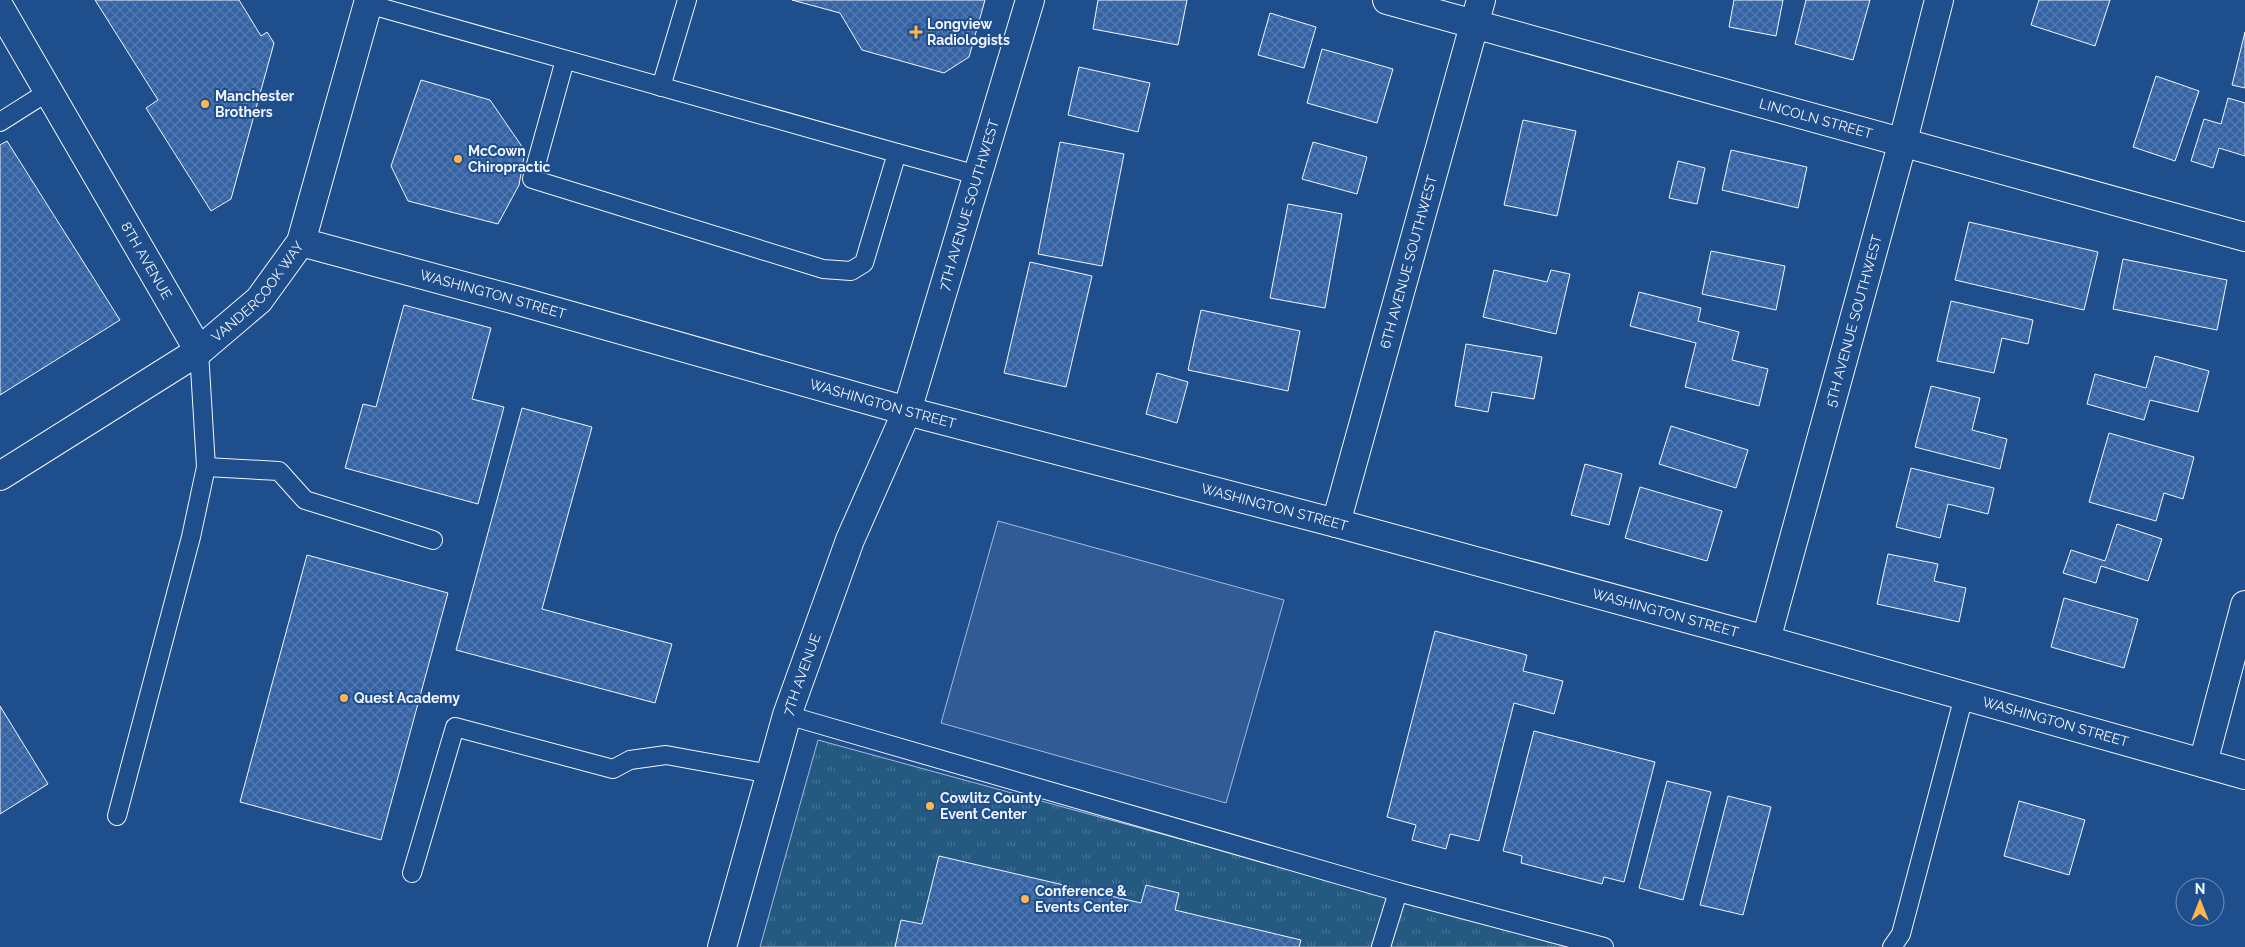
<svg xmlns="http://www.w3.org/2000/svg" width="2245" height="947" font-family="Raleway,sans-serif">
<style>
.grass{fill:url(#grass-tufts);stroke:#a8bbd7}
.parking{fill:#305b95;stroke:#a8bbd7}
.building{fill:url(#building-cross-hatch);stroke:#f2f6ff}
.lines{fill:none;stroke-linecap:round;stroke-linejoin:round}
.service-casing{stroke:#f2f6ff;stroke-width:20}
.minor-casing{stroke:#f2f6ff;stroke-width:30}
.tertiary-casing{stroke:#f2f6ff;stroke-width:30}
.service{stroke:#1f4e8c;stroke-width:18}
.minor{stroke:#1f4e8c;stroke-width:28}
.tertiary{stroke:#1f4e8c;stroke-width:28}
.poi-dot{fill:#ffb74d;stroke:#1f4e8c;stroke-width:2}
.labels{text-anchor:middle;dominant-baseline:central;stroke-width:4;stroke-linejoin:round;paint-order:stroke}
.poi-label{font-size:14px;font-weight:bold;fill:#f2f6ff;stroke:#1f4e8c;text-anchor:start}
.street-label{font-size:14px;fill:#f2f6ff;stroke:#1f4e8c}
</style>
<defs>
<pattern id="grass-tufts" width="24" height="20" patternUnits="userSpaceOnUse" patternTransform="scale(1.25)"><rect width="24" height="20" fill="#245a82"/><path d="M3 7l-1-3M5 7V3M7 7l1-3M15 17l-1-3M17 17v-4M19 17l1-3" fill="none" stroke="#447295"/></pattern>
<pattern id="building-cross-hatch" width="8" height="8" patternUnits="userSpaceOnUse" patternTransform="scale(1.25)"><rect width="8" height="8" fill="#3563a3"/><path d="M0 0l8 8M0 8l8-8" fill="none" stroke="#537ab1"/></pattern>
</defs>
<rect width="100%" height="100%" fill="#1f4e8c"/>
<!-- grass -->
<path class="grass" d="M818 740 1575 947H760Z"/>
<!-- parking -->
<path class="parking" d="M998 521 1284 600 1226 803 941 723Z"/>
<!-- building -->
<g class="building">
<path d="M95 0H239L261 36 267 32 274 43 231 199 211 211 146 108 158 100Z"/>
<path d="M792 0H985L969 57 944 73 862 50 840 13Z"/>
<path d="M1098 0H1187L1178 45 1093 29Z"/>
<path d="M1734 0H1783L1776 36 1729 27Z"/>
<path d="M1806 0H1870L1853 60 1795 44Z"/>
<path d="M2039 0H2110L2095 46 2031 25Z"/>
<path d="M1270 13 1316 27 1304 68 1258 55Z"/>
<path d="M2245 32V88L2232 85Z"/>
<path d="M1322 49 1393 69 1377 123 1307 103Z"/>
<path d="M1079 67 1150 83 1138 132 1068 115Z"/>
<path d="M2156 76 2199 91 2175 161 2133 147Z"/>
<path d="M421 80 490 100 525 151 519 185 498 224 408 201 391 166Z"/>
<path d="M2228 98 2245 103V156L2219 148 2213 168 2191 161 2204 119 2221 124Z"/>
<path d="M1523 120 1576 131 1557 216 1504 205Z"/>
<path d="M7 141 120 320 0 395V145Z"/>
<path d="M1060 142 1124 154 1102 266 1038 254Z"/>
<path d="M1313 142 1367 157 1357 194 1302 179Z"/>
<path d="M1731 150 1807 167 1798 208 1722 190Z"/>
<path d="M1678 161 1705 168 1697 204 1669 198Z"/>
<path d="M1288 204 1342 214 1325 308 1270 298Z"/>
<path d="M1969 222 2098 252 2084 310 1955 280Z"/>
<path d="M1711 251 1785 266 1776 310 1702 294Z"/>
<path d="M2123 259 2227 280 2217 330 2113 309Z"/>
<path d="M1030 262 1092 276 1066 387 1004 373Z"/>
<path d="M1494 270 1547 282 1551 270 1570 274 1556 334 1483 317Z"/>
<path d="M1639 292 1701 308 1698 321 1739 332 1732 360 1768 369 1759 406 1685 387 1696 343 1630 326Z"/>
<path d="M1951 301 2033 320 2028 344 2002 338 1994 373 1937 361Z"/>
<path d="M404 305 491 328 472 399 504 407 478 504 345 468 363 404 376 407Z"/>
<path d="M1201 310 1300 331 1288 391 1188 370Z"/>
<path d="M1466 344 1542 357 1534 399 1492 392 1488 412 1455 406Z"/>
<path d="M2155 356 2209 371 2198 412 2150 400 2144 420 2087 404 2095 374 2146 388Z"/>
<path d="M1157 373 1188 382 1177 423 1146 414Z"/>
<path d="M1931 386 1980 398 1972 430 2007 439 2000 469 1915 447Z"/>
<path d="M522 408 592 427 542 609 672 644 655 703 456 650Z"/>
<path d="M1671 426 1748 450 1736 488 1659 464Z"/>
<path d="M2109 433 2194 457 2183 499 2164 493 2156 521 2089 502Z"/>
<path d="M1585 464 1622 474 1609 525 1571 515Z"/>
<path d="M1911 468 1994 488 1988 514 1948 504 1940 538 1896 527Z"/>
<path d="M1640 487 1722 511 1707 561 1625 538Z"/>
<path d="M2117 524 2162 539 2148 581 2101 566 2096 583 2063 573 2071 550 2105 561Z"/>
<path d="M1888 554 1938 564 1934 581 1966 588 1959 622 1877 604Z"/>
<path d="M307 555 448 593 381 840 240 802Z"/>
<path d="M2064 598 2138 619 2124 668 2051 647Z"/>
<path d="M1435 631 1527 655 1523 671 1563 681 1554 714 1514 703 1479 841 1450 834 1446 849 1412 840 1416 825 1387 817Z"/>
<path d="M0 706 48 784 0 814Z"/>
<path d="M1534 731 1655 762 1624 882 1604 877 1602 884 1521 863 1522 856 1503 851Z"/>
<path d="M1667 781 1711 792 1683 900 1639 888Z"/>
<path d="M1728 796 1771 807 1743 915 1700 905Z"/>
<path d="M2019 801 2085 820 2069 875 2004 856Z"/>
<path d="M939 856 1141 903 1146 885 1162 889 1179 893 1175 910 1301 940 1299 947H895L901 920 922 924Z"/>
</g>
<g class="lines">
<!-- service casing -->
<g class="service-casing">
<g id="service">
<path d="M368 4 897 153 864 263 851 271 823 269 532 179 565 60"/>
<path d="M661 87 687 0"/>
<path d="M0 122 49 91"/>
<path d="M897 153 977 175"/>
<path d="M206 467 279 471 305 500 433 540"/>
<path d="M787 715 1398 892 1381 947"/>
<path d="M117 816 191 537 206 467 199 351"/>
<path d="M412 873 455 727 613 769 630 760 666 755 770 774"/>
<path d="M1398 892 1604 947"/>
<path d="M1892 947 1901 934 1964 696"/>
</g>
</g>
<!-- minor casing -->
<g class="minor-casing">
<g id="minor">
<path id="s1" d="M1387 0 2245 237"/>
<path id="s2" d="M0 8 199 351"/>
<path id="s3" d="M907 411 1030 0"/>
<path id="s4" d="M1336 523 1481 0"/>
<path id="s5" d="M1766 640 1903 141 1939 0"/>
<path d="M2203 763 2245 605"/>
</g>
</g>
<!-- tertiary casing -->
<g class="tertiary-casing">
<g id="tertiary">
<path id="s6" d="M301 242 519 301 907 411 1336 523 1766 640 2245 775"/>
<path id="s7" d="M0 476 199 351 259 300 301 242 369 0"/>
<path id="s8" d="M722 947 787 715 850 540 907 411"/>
</g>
</g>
<!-- service -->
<use href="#service" class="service"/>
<!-- minor -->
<use href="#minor" class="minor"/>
<!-- tertiary -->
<use href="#tertiary" class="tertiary"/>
</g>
<!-- markers -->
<g class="poi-dot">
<path d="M913.5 24.5h5v5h5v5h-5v5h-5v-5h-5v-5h5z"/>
<circle cx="205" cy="104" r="5"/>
<circle cx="458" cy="159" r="5"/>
<circle cx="344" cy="698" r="5"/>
<circle cx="930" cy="806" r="5"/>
<circle cx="1025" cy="899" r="5"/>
</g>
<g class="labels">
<!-- poi labels -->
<g class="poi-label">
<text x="927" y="24">Longview<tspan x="927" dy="16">Radiologists</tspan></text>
<text x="215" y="96">Manchester<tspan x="215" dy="16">Brothers</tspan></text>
<text x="468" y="151">McCown<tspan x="468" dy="16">Chiropractic</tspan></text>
<text x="354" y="698">Quest Academy</text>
<text x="940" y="798">Cowlitz County<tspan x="940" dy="16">Event Center</tspan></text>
<text x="1035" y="891">Conference &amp;<tspan x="1035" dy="16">Events Center</tspan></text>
</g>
<!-- street labels -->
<g class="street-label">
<text stroke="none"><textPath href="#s1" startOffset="445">LINCOLN STREET</textPath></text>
<text stroke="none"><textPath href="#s3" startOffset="215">7TH AVENUE SOUTHWEST</textPath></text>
<text stroke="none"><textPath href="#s2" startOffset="292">8TH AVENUE</textPath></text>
<text stroke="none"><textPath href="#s4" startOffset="271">6TH AVENUE SOUTHWEST</textPath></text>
<text stroke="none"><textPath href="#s7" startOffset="319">VANDERCOOK WAY</textPath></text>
<text stroke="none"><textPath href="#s6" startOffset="199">WASHINGTON STREET</textPath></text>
<text stroke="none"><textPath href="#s5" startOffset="331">5TH AVENUE SOUTHWEST</textPath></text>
<text stroke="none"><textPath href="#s6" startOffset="604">WASHINGTON STREET</textPath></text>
<text stroke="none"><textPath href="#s6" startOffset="1009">WASHINGTON STREET</textPath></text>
<text stroke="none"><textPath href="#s6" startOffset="1414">WASHINGTON STREET</textPath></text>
<text stroke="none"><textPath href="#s8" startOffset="284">7TH AVENUE</textPath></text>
<text stroke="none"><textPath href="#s6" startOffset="1819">WASHINGTON STREET</textPath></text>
</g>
</g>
<!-- north arrow -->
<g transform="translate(2200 902)"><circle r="24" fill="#1f4e8c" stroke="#7391ba"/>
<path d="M0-4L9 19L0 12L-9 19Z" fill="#ffb74d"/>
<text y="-8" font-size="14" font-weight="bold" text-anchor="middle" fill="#f2f6ff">N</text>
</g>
</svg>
